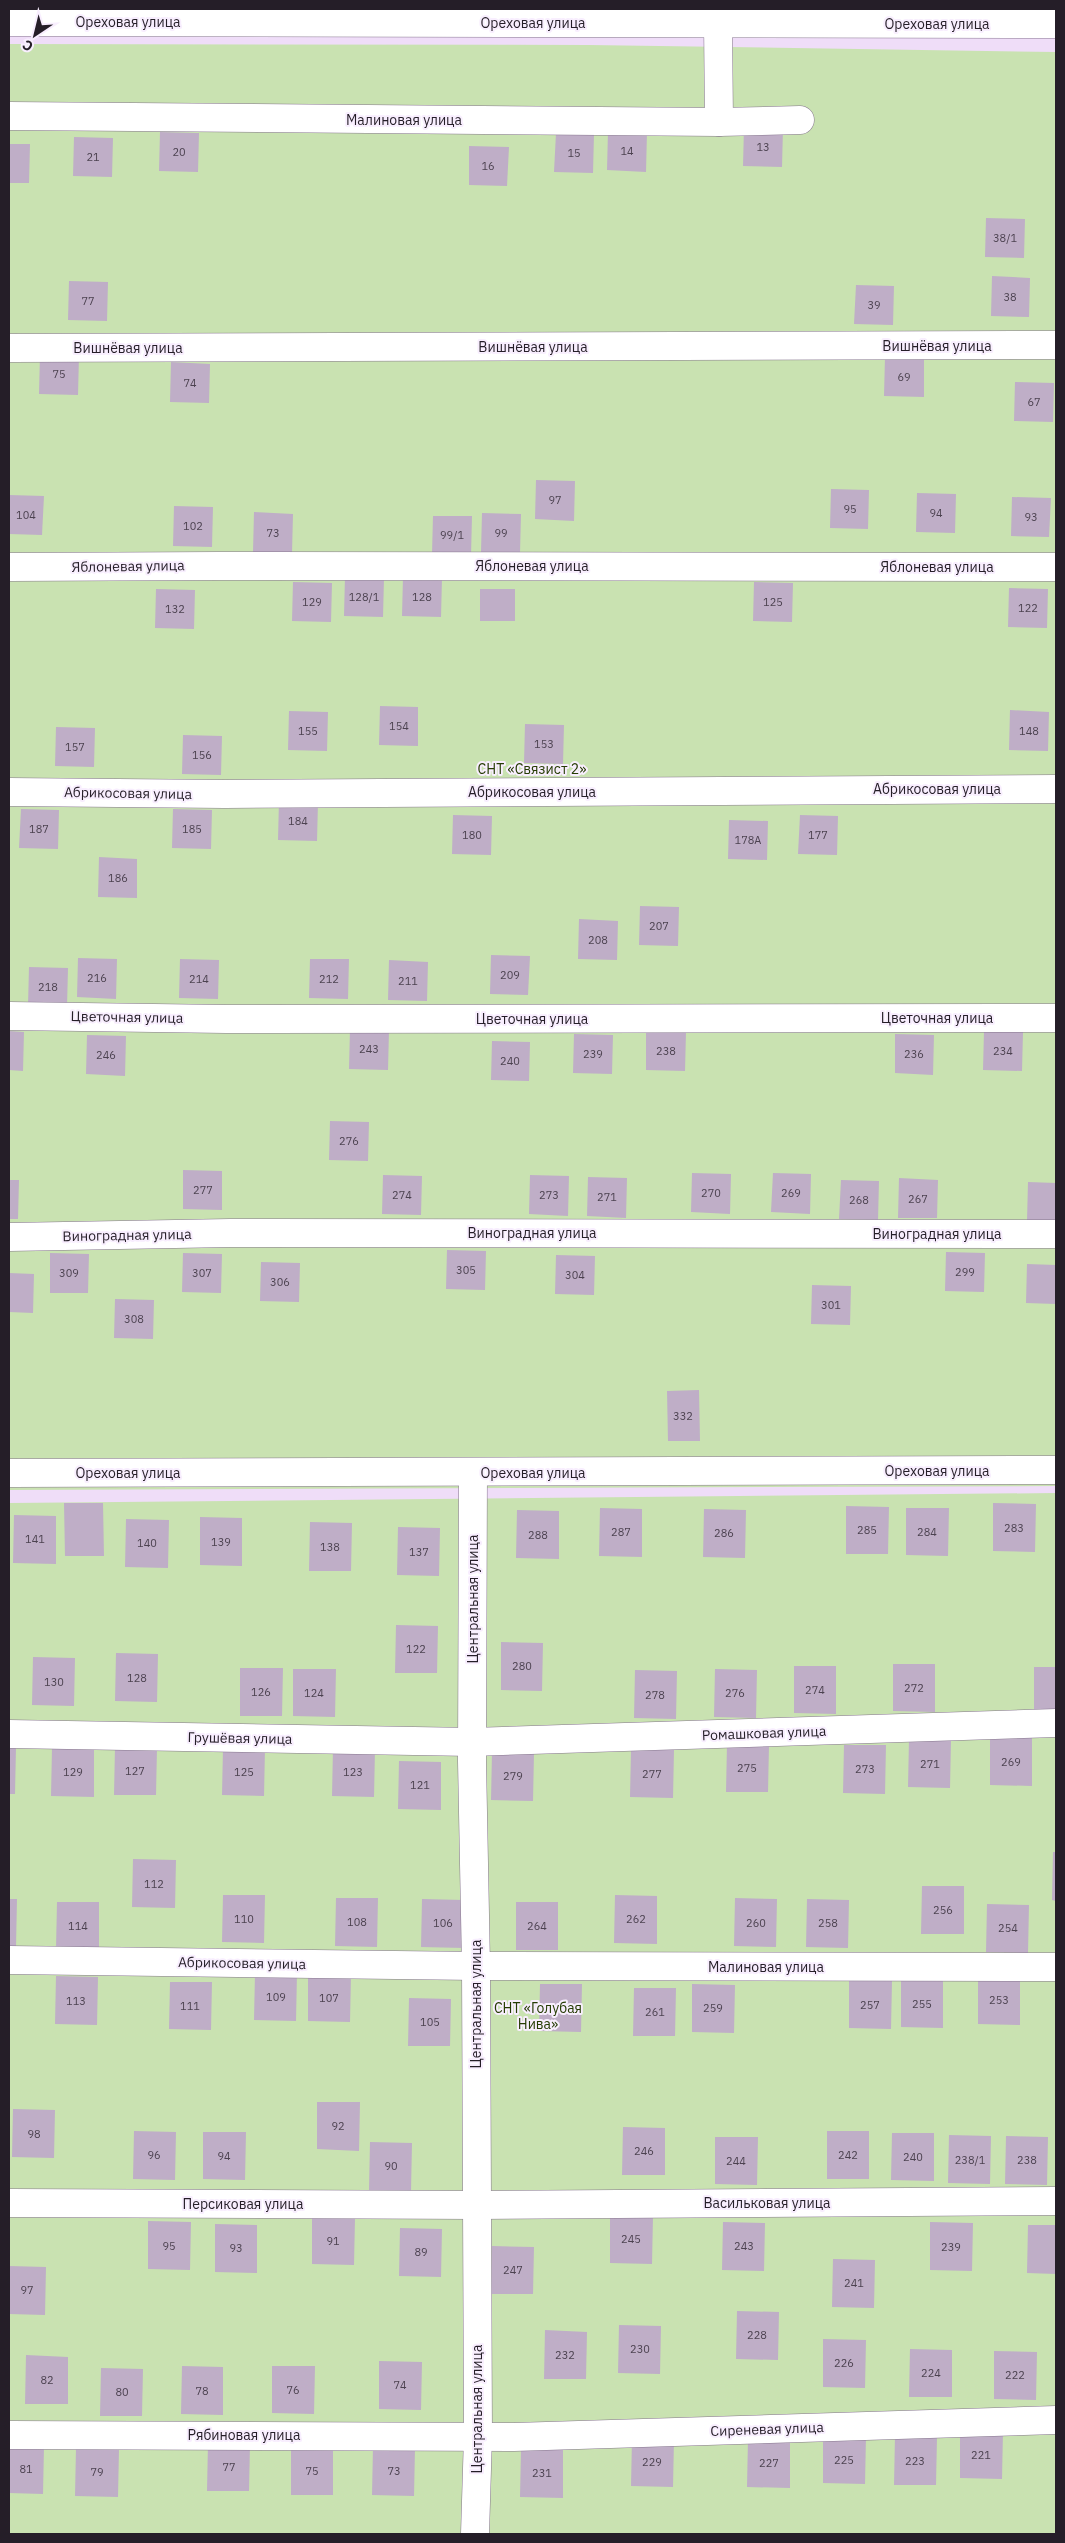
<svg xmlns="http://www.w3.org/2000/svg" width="1065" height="2543" font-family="'IBM Plex Sans',sans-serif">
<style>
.green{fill:#c9e2b1}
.building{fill:#bfaec7}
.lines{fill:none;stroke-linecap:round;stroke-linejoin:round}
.minor-casing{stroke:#86768e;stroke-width:29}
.minor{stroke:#fff;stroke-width:28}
.labels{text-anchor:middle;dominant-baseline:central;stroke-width:4;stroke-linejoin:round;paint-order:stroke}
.number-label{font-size:11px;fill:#4c4250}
.street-label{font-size:14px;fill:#251e28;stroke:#f8eefe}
.park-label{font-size:14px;fill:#253c03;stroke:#f8eefe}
</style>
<rect width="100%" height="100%" fill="#efddf8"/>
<!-- green -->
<g class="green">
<path d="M9 44 589 45 1056 52V1486L9 1490Z"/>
<path d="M1056 1493V2534H9V1503Z"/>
</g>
<!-- building -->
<g class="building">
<path d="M744 127 783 128 782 167 743 166Z"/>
<path d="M608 131 647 132 646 172 607 170Z"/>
<path d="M160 132 199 133 198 172 159 171Z"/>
<path d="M556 133 594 134 593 173 554 172Z"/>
<path d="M74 137 113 138 112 177 73 176Z"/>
<path d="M9 144H30L29 183H9Z"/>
<path d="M469 146 509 147 507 186 469 185Z"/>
<path d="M986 218 1025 219 1024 258 985 257Z"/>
<path d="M992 276 1030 278 1029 317 991 316Z"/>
<path d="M69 281 108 282 107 321 68 320Z"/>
<path d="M856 285 894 286 893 325 854 324Z"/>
<path d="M40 354 79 355 78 395 39 394Z"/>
<path d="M885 357 924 358V397L884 396Z"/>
<path d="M171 362 210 364 209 403 170 402Z"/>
<path d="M1015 382 1054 383 1053 422 1014 421Z"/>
<path d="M536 480 575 481 574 521 535 519Z"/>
<path d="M831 489 869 490 868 529 830 528Z"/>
<path d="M917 493 956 494 955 533 916 532Z"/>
<path d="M9 495 44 496 42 535 9 534Z"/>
<path d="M1012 497 1051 498 1049 537 1011 536Z"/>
<path d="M174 506 213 507 212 547 173 546Z"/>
<path d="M254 512 293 514 292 553 253 552Z"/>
<path d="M482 513 521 514 520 553 481 552Z"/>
<path d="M433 516H472L471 556 432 554Z"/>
<path d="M345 576 384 578 383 617 344 616Z"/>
<path d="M403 577 442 578 441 617 402 616Z"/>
<path d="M293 582 332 583 331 622 292 621Z"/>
<path d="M754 582 793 583 792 622 753 621Z"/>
<path d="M1009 588 1048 589 1047 628 1008 627Z"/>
<path d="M156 589 195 590 194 629 155 628Z"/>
<rect x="480" y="589" width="35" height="32"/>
<path d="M380 706 418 707V746L379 745Z"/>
<path d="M1010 710 1049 712 1048 751 1009 750Z"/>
<path d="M289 711 328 712 327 751 288 750Z"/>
<path d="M525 724 564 725 563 764 524 763Z"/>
<path d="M56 727 95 728 94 767 55 766Z"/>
<path d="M183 735 222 736 221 775 182 774Z"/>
<path d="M279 800 318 802 317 841 278 840Z"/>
<path d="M21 809 59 810 58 849 19 848Z"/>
<path d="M173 809 212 810 211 849 172 848Z"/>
<path d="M453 815 492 816 491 855 452 854Z"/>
<path d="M800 815 838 816 837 855 798 854Z"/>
<path d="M729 820 768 821 767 860 728 859Z"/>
<path d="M99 857 137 859V898L98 897Z"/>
<path d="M640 906 679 907 678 946 639 945Z"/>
<path d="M579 919 618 921 617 960 578 959Z"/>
<path d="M491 955 530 956 528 995 490 994Z"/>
<path d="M78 958 117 959 116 999 77 997Z"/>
<path d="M180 959 219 960 218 999 179 998Z"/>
<path d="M310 959H349L348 999 309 998Z"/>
<path d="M389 960 428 962 427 1001 388 1000Z"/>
<path d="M29 967 68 968 67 1007 28 1006Z"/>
<path d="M350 1029 389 1030 388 1070 349 1069Z"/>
<path d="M9 1031 24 1032 23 1071 9 1070Z"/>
<path d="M646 1031 686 1032 685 1071 646 1070Z"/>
<path d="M984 1031 1023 1032 1022 1071 983 1070Z"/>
<path d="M574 1034 613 1035 612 1074 573 1073Z"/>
<path d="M895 1034 934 1035 933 1075 895 1073Z"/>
<path d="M87 1035 126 1036 125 1076 86 1074Z"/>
<path d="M492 1041 530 1042 529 1081 491 1080Z"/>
<path d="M330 1121 369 1122 368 1161 329 1160Z"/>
<path d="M183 1170 222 1171V1210L183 1209Z"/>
<path d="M692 1173 731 1174 730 1214 691 1212Z"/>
<path d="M773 1173 811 1174 810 1214 771 1212Z"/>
<path d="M383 1175 422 1176 421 1215 382 1214Z"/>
<path d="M530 1175 569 1176 568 1216 529 1214Z"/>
<path d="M588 1177 627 1178 626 1218 587 1216Z"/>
<path d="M899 1178 938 1180 937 1218H898Z"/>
<path d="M9 1180H19L18 1219H9Z"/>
<path d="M841 1180 879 1181 878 1220 839 1219Z"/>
<path d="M1028 1182 1056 1183V1222L1027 1221Z"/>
<path d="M447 1250 486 1251 485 1290 446 1289Z"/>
<path d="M946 1252 985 1253 984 1292 945 1291Z"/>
<path d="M50 1253 89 1254 88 1293H50Z"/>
<path d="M183 1253 222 1254 221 1293 182 1292Z"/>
<path d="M556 1255 595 1256 594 1295 555 1294Z"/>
<path d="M261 1262 300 1263 299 1302 260 1301Z"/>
<path d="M1027 1264 1056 1265V1304L1026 1303Z"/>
<path d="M9 1273 34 1274 33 1313 9 1312Z"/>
<path d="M812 1285 851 1286 850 1325 811 1324Z"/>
<path d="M115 1299 154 1300 153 1339 114 1338Z"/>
<path d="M699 1390 700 1441H668L667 1391Z"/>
<path d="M64 1503H103L104 1556H65Z"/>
<path d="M993 1503 1036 1504 1035 1552 993 1551Z"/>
<path d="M846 1506 889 1507 888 1554H846Z"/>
<path d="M600 1508 642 1509V1557L599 1556Z"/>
<path d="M906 1508H949L948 1556 906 1555Z"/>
<path d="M704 1509 746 1510 745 1558 703 1557Z"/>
<path d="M517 1510 559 1511V1559L516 1558Z"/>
<path d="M14 1515 56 1516V1564L13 1563Z"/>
<path d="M200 1517 242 1518V1566L200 1565Z"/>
<path d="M126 1519 169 1520 168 1568 125 1567Z"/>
<path d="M310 1522 352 1523 351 1571H309Z"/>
<path d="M398 1527 440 1528 439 1576 397 1575Z"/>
<path d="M396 1625 438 1626 437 1673H395Z"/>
<path d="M501 1642 543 1643 542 1691 501 1690Z"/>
<path d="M116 1653 158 1654 157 1702 115 1701Z"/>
<path d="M33 1657 75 1658 74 1706 32 1705Z"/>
<path d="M893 1664H935V1712L893 1711Z"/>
<path d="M794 1666H836V1714L794 1713Z"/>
<rect x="1034" y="1667" width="22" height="48"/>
<path d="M240 1668H283L282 1716H240Z"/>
<path d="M293 1669H336L335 1717 293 1716Z"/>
<path d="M715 1669 757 1670 756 1718 714 1717Z"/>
<path d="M635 1670 677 1671 676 1719 634 1718Z"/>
<path d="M990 1737 1032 1738V1786L990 1785Z"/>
<path d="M909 1739 951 1740 950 1788 908 1787Z"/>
<path d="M727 1744 769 1745 768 1792H726Z"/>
<path d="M844 1745H886L885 1794 843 1793Z"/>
<path d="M9 1746 16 1747 15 1794H9Z"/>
<path d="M115 1747 157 1748 156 1795H114Z"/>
<path d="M52 1748 94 1749V1797L51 1796Z"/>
<path d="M223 1748H265L264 1796 222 1795Z"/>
<path d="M333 1748 375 1749 374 1797 332 1796Z"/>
<path d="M631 1750H674L673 1798 630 1797Z"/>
<path d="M492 1752 534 1753 533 1801 491 1800Z"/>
<path d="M399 1761 441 1762V1810L398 1809Z"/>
<path d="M1053 1852H1056V1901L1052 1900Z"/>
<path d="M133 1859 176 1860 175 1908 132 1907Z"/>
<path d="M922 1886H964V1934H921Z"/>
<path d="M223 1895H265L264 1943 222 1942Z"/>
<path d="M615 1895 657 1896V1944L614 1943Z"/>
<path d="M336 1898H378L377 1947 335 1946Z"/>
<path d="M735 1898 777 1899 776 1947 734 1946Z"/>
<path d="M9 1899H17L16 1947H9Z"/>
<path d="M422 1899 464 1900V1948L421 1947Z"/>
<path d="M807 1899 849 1900 848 1948 806 1947Z"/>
<path d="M57 1902H99V1950L56 1949Z"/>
<rect x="516" y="1902" width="42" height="48"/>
<path d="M987 1904 1029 1905 1028 1953 986 1952Z"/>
<path d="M255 1973H297L296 2021 254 2020Z"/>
<path d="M308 1973 351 1974 350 2022 308 2021Z"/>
<path d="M56 1976 98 1977 97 2025 55 2024Z"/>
<path d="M978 1976 1020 1977V2025L978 2024Z"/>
<path d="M901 1979 943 1980V2028L901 2027Z"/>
<path d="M849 1981H892L891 2029 849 2028Z"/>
<path d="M170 1982H212L211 2030 169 2029Z"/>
<path d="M540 1984H582L581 2032 539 2031Z"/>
<path d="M692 1984 735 1985 734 2033 692 2032Z"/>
<path d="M634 1988H676L675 2036H633Z"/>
<path d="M409 1998 451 1999 450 2046H408Z"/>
<path d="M317 2102H360L359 2151 317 2149Z"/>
<path d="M13 2109 55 2110 54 2158 12 2157Z"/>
<path d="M623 2127 665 2128V2175H622Z"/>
<path d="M134 2131 176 2132 175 2180 133 2179Z"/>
<rect x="827" y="2131" width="42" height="48"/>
<path d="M203 2132H246L245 2180 203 2179Z"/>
<path d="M892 2133H934V2181L891 2180Z"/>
<path d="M949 2135 991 2136 990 2184 948 2183Z"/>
<path d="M1006 2136 1048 2137 1047 2185 1005 2184Z"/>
<path d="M715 2137H758L757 2185 715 2184Z"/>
<path d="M370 2142 412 2143 411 2191 369 2190Z"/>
<path d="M610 2215 653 2216 652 2264 610 2263Z"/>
<path d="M312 2217 355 2218 354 2265 312 2264Z"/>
<path d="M148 2221 191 2222 190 2270 148 2269Z"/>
<path d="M723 2222 765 2223 764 2271 722 2270Z"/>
<path d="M930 2222 973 2223 972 2271 930 2270Z"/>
<path d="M215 2224 257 2225V2273L215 2272Z"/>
<path d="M1028 2225H1056V2274L1027 2273Z"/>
<path d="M400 2228 442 2229 441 2277 399 2276Z"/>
<path d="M492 2246 534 2247 533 2294H491Z"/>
<path d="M833 2259 875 2260 874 2308 832 2307Z"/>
<path d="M9 2266 46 2267 45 2315 9 2314Z"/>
<path d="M737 2311 779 2312 778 2360 736 2359Z"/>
<path d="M619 2325 661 2326 660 2374 618 2373Z"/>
<path d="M545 2330 587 2332 586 2379H544Z"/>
<path d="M823 2339 866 2340 865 2388 823 2387Z"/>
<path d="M910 2349 952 2350V2397H909Z"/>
<path d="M994 2351 1037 2352 1036 2400 994 2399Z"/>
<path d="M26 2355 68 2357V2404H25Z"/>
<path d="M379 2361 422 2362 421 2410 379 2409Z"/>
<path d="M182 2366 223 2367V2415L181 2414Z"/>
<path d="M272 2366H315L314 2414 272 2413Z"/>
<path d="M101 2368 143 2369 142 2416H100Z"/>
<path d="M960 2430 1003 2431 1002 2479 960 2478Z"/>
<path d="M823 2436H866L865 2484 823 2483Z"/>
<path d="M895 2436 937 2437 936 2485H894Z"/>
<path d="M632 2438 674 2439 673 2487 631 2486Z"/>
<path d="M748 2439 790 2440V2488L747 2487Z"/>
<path d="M208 2443 250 2444 249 2491H207Z"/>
<path d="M9 2445 44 2446 43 2494 9 2493Z"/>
<rect x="291" y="2447" width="42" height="48"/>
<path d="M373 2447 415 2448 414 2496 372 2495Z"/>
<path d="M76 2448 119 2449 118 2497 75 2496Z"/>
<path d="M521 2449 563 2450V2498L520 2497Z"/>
</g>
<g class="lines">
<!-- minor casing -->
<g class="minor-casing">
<g id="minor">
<path d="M9 22 1056 24"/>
<path d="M718 23 719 122"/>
<path d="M9 116 719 122 800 120"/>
<path d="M9 348 1056 345"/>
<path d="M9 567 218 566 1056 567"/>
<path d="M9 792 225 794 1056 789"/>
<path d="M9 1016 226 1019 1056 1018"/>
<path d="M9 1237 230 1233 1056 1234"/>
<path d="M9 1473 1056 1470"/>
<path d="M473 1473 472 1761 476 1966 478 2436 475 2534"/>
<path d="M9 1734 472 1742 1056 1723"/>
<path d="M9 1960 476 1966 1056 1967"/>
<path d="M9 2203 477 2205 1056 2201"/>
<path d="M9 2435 514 2437 1056 2420"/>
</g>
</g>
<!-- minor -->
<use href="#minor" class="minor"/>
</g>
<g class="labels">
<!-- number labels -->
<g class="number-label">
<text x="763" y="147">13</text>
<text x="627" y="151">14</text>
<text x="179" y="152">20</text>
<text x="574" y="153">15</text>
<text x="93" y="157">21</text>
<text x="488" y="166">16</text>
<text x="1005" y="238">38/1</text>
<text x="1010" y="297">38</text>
<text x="88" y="301">77</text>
<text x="874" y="305">39</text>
<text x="59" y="374">75</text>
<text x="904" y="377">69</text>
<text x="190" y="383">74</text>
<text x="1034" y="402">67</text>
<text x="555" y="500">97</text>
<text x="850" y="509">95</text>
<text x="936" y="513">94</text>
<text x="26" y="515">104</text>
<text x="1031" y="517">93</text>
<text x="193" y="526">102</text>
<text x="273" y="533">73</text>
<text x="501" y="533">99</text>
<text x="452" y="535">99/1</text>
<text x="364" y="597">128/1</text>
<text x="422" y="597">128</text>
<text x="312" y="602">129</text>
<text x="773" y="602">125</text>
<text x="1028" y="608">122</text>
<text x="175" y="609">132</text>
<text x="399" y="726">154</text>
<text x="308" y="731">155</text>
<text x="1029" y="731">148</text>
<text x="544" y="744">153</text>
<text x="75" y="747">157</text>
<text x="202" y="755">156</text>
<text x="298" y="821">184</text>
<text x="39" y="829">187</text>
<text x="192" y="829">185</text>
<text x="472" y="835">180</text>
<text x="818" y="835">177</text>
<text x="748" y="840">178А</text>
<text x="118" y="878">186</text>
<text x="659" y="926">207</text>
<text x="598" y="940">208</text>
<text x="510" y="975">209</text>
<text x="97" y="978">216</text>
<text x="199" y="979">214</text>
<text x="329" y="979">212</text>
<text x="408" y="981">211</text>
<text x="48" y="987">218</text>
<text x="369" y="1049">243</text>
<text x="666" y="1051">238</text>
<text x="1003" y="1051">234</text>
<text x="593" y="1054">239</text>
<text x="914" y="1054">236</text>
<text x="106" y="1055">246</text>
<text x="510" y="1061">240</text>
<text x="349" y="1141">276</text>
<text x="203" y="1190">277</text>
<text x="711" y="1193">270</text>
<text x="791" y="1193">269</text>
<text x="402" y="1195">274</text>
<text x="549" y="1195">273</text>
<text x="607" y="1197">271</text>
<text x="918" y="1199">267</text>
<text x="859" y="1200">268</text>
<text x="466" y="1270">305</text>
<text x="965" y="1272">299</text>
<text x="69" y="1273">309</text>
<text x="202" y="1273">307</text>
<text x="575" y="1275">304</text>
<text x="280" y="1282">306</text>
<text x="831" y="1305">301</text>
<text x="134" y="1319">308</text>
<text x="683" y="1416">332</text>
<text x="1014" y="1528">283</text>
<text x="867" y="1530">285</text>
<text x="621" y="1532">287</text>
<text x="927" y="1532">284</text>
<text x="724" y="1533">286</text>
<text x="538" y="1535">288</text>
<text x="35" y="1539">141</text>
<text x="221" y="1542">139</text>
<text x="147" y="1543">140</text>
<text x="330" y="1547">138</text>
<text x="419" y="1552">137</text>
<text x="416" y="1649">122</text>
<text x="522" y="1666">280</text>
<text x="137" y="1678">128</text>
<text x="54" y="1682">130</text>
<text x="914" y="1688">272</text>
<text x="815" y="1690">274</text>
<text x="261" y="1692">126</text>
<text x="314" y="1693">124</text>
<text x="735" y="1693">276</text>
<text x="655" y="1695">278</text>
<text x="1011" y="1762">269</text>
<text x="930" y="1764">271</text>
<text x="747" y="1768">275</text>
<text x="865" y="1769">273</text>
<text x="135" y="1771">127</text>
<text x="73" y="1772">129</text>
<text x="244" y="1772">125</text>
<text x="353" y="1772">123</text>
<text x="652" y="1774">277</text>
<text x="513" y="1776">279</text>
<text x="420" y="1785">121</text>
<text x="154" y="1884">112</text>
<text x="943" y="1910">256</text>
<text x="244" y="1919">110</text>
<text x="636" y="1919">262</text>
<text x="357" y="1922">108</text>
<text x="443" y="1923">106</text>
<text x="756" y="1923">260</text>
<text x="828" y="1923">258</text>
<text x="78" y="1926">114</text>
<text x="537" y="1926">264</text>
<text x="1008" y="1928">254</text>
<text x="276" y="1997">109</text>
<text x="329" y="1998">107</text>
<text x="999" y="2000">253</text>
<text x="76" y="2001">113</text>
<text x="922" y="2004">255</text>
<text x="870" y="2005">257</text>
<text x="190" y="2006">111</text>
<text x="713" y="2008">259</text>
<text x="655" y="2012">261</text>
<text x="430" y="2022">105</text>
<text x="338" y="2126">92</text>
<text x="34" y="2134">98</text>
<text x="644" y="2151">246</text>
<text x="154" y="2155">96</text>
<text x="848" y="2155">242</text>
<text x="224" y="2156">94</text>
<text x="913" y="2157">240</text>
<text x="970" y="2160">238/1</text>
<text x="1027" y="2160">238</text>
<text x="736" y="2161">244</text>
<text x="391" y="2166">90</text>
<text x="631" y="2239">245</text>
<text x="333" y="2241">91</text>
<text x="169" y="2246">95</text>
<text x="744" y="2246">243</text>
<text x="951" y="2247">239</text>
<text x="236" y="2248">93</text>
<text x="421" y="2252">89</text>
<text x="513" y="2270">247</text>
<text x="854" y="2283">241</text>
<text x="27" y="2290">97</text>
<text x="757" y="2335">228</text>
<text x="640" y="2349">230</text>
<text x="565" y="2355">232</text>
<text x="844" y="2363">226</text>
<text x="931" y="2373">224</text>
<text x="1015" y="2375">222</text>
<text x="47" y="2380">82</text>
<text x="400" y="2385">74</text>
<text x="293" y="2390">76</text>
<text x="202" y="2391">78</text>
<text x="122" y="2392">80</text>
<text x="981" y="2455">221</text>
<text x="844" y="2460">225</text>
<text x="915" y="2461">223</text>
<text x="652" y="2462">229</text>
<text x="769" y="2463">227</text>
<text x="229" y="2467">77</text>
<text x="26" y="2469">81</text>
<text x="312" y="2471">75</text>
<text x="394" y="2471">73</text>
<text x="97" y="2472">79</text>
<text x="542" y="2473">231</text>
</g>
<!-- street labels -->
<g class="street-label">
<text x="128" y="22">Ореховая улица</text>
<text x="533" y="23">Ореховая улица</text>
<text x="937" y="24">Ореховая улица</text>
<text x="404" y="120">Малиновая улица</text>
<text x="937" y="346">Вишнёвая улица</text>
<text x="533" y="347">Вишнёвая улица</text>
<text x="128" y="348">Вишнёвая улица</text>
<text transform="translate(128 566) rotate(-1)">Яблоневая улица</text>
<text x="532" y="566">Яблоневая улица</text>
<text x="937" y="567">Яблоневая улица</text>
<text x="937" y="789">Абрикосовая улица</text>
<text x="532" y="792">Абрикосовая улица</text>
<text transform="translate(128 793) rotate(1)">Абрикосовая улица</text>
<text transform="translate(127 1017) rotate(1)">Цветочная улица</text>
<text x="937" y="1018">Цветочная улица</text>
<text x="532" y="1019">Цветочная улица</text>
<text x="532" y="1233">Виноградная улица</text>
<text x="937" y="1234">Виноградная улица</text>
<text transform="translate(127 1235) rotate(-1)">Виноградная улица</text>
<text x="937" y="1471">Ореховая улица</text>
<text x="128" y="1473">Ореховая улица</text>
<text x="533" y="1473">Ореховая улица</text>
<text transform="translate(473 1599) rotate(-90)">Центральная улица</text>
<text transform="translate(764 1733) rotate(-2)">Ромашковая улица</text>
<text transform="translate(240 1738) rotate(1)">Грушёвая улица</text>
<text transform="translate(242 1963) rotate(1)">Абрикосовая улица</text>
<text x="766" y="1967">Малиновая улица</text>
<text transform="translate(476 2004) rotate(-90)">Центральная улица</text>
<text x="767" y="2203">Васильковая улица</text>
<text x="243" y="2204">Персиковая улица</text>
<text transform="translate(477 2409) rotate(-90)">Центральная улица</text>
<text transform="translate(767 2429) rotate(-2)">Сиреневая улица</text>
<text x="244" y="2435">Рябиновая улица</text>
</g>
<!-- park labels -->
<g class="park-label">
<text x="532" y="769">СНТ «Связист 2»</text>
<text x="538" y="2008">СНТ «Голубая<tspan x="538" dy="16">Нива»</tspan></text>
</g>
</g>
<!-- border -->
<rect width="1065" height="2543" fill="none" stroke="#251e28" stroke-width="20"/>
<!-- north arrow -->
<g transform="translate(35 35) rotate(215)" stroke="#f8eefe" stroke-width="4" paint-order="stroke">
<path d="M0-4L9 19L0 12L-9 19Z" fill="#251e28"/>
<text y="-8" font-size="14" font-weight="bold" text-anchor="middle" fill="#251e28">С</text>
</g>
</svg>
